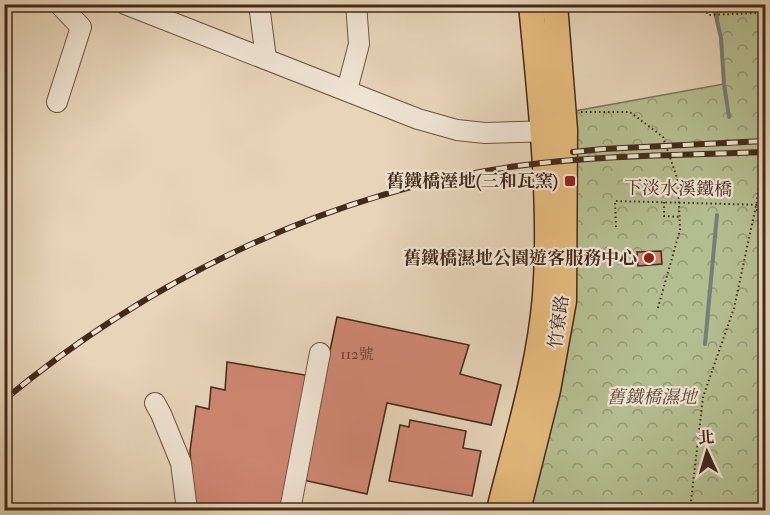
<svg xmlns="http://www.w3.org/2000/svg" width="770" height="515" font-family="'IM FELL French Canon','Noto Serif TC',serif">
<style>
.park{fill:url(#park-crowns);stroke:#7c7454;stroke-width:1.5}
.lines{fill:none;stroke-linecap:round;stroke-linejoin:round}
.stream{stroke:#797d7a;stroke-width:4}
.building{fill:#ce8772;stroke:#432a19;stroke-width:1.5}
.minor-casing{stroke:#6c5441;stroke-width:22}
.major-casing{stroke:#432a19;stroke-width:27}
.path{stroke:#432a19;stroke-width:2;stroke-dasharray:1.5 3;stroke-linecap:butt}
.minor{stroke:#efe3d2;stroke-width:20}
.major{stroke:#e4ba7c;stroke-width:24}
.rail-casing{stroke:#432a19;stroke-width:6}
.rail{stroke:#efe3d2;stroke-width:4;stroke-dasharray:11;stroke-linecap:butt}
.path-bridge{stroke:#432a19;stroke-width:2;stroke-dasharray:1.5 3;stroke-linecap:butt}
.poi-dot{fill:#8f2418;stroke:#efe3d2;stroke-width:2}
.labels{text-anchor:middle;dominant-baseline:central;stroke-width:4.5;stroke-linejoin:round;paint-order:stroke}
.number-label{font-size:15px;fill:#66412f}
.poi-label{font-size:18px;font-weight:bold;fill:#432a19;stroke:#efe3d2;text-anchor:end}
.street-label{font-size:18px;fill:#432a19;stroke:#efe3d2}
.park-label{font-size:18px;font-style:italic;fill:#5a4731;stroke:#efe3d2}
</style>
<defs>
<pattern id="park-crowns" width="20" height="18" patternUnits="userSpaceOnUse" patternTransform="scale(1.5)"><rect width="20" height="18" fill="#b4bd90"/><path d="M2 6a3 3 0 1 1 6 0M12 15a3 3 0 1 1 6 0" fill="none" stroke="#949a75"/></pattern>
</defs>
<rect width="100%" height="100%" fill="#e7d4b9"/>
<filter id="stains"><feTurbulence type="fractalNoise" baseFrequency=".00333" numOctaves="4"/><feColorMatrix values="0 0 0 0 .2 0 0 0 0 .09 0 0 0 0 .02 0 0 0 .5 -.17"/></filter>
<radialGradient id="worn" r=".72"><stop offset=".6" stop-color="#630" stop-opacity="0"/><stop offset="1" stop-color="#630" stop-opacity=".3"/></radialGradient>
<!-- park -->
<path class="park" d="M717 5H765V510H529L564 113 724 84Z"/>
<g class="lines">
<!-- stream -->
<g class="stream">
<path d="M713 4 721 38 724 84 729 117"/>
<path d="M705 344 717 215"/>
</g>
</g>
<!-- building -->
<g class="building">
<path d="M605 4H667L606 10Z"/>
<path d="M661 251 662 264 638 266 637 252Z"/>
<path d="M337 317 469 345 460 374 501 385 491 425 387 403 367 494 303 480Z"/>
<path d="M227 362 311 376 282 510H194L190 451 196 406 209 409 211 387 225 390Z"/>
<path d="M410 420 466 431 463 448 481 451 472 496 389 481 400 425 409 427Z"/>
</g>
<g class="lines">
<!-- minor casing -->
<g class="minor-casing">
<g id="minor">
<path d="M125 4 418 119 457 130 485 133 556 131"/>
<path d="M259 4 266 59"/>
<path d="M347 90 359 44 356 4"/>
<path d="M57 102 81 27 59 4"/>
<path d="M155 403 161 414 181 463 187 510"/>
<path d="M290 510 320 353"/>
</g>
</g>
<!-- major casing -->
<g class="major-casing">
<g id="major">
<path d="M499 510C516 440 539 369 545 296 552 199 540 101 531 4"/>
<path d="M518 510 548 390 564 301 565 130 555 4"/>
</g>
</g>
<!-- path -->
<g class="path">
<path d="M703 4 708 15 759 13"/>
<path d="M760 4 766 101"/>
<path d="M581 112H630L663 137 678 181 680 230 657 311"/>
<path d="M664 202V216L679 217"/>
<path d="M756 210 766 212"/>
<path d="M690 510 703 397 734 308 757 201 766 123"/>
</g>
<!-- minor -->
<use href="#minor" class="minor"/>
<!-- major -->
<use href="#major" class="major"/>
<!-- rail casing -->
<g class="rail-casing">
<g id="rail">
<path d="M573 152 603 149 766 141"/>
<path d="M4 400C150 279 328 192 517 166 599 155 683 155 766 152"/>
</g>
</g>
<!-- rail -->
<use href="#rail" class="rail"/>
<!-- path-bridge -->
<path class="path-bridge" d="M616 227 615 201 766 205"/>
</g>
<!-- markers -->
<g class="poi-dot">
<rect x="564" y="175" width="12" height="12" rx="3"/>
<circle cx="649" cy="258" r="6"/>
</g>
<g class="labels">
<!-- number labels -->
<g class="number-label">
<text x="357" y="354">112號</text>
</g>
<!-- poi labels -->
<g class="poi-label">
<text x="558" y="181">舊鐵橋溼地(三和瓦窯)</text>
<text x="637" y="258">舊鐵橋濕地公園遊客服務中心</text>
</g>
<!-- street labels -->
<g class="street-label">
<text transform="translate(678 189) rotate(1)">下淡水溪鐵橋</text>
<text transform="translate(559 322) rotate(-82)">竹寮路</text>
</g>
<!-- park labels -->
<g class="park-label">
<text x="652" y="397">舊鐵橋濕地</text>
</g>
</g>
<!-- margin -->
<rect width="770" height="515" fill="none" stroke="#e7d4b9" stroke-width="24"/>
<rect x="6" y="6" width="758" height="503" fill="none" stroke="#432a19" stroke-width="3"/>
<rect x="12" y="12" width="746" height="491" fill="none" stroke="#432a19" stroke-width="1.5"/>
<!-- north arrow -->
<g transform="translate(707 452) rotate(356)" stroke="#efe3d2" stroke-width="4.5" paint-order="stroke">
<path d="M0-4.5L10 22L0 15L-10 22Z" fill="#432a19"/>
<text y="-9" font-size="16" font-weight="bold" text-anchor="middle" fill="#432a19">北</text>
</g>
<rect width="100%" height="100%" filter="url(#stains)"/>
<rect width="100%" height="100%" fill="url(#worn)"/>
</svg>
